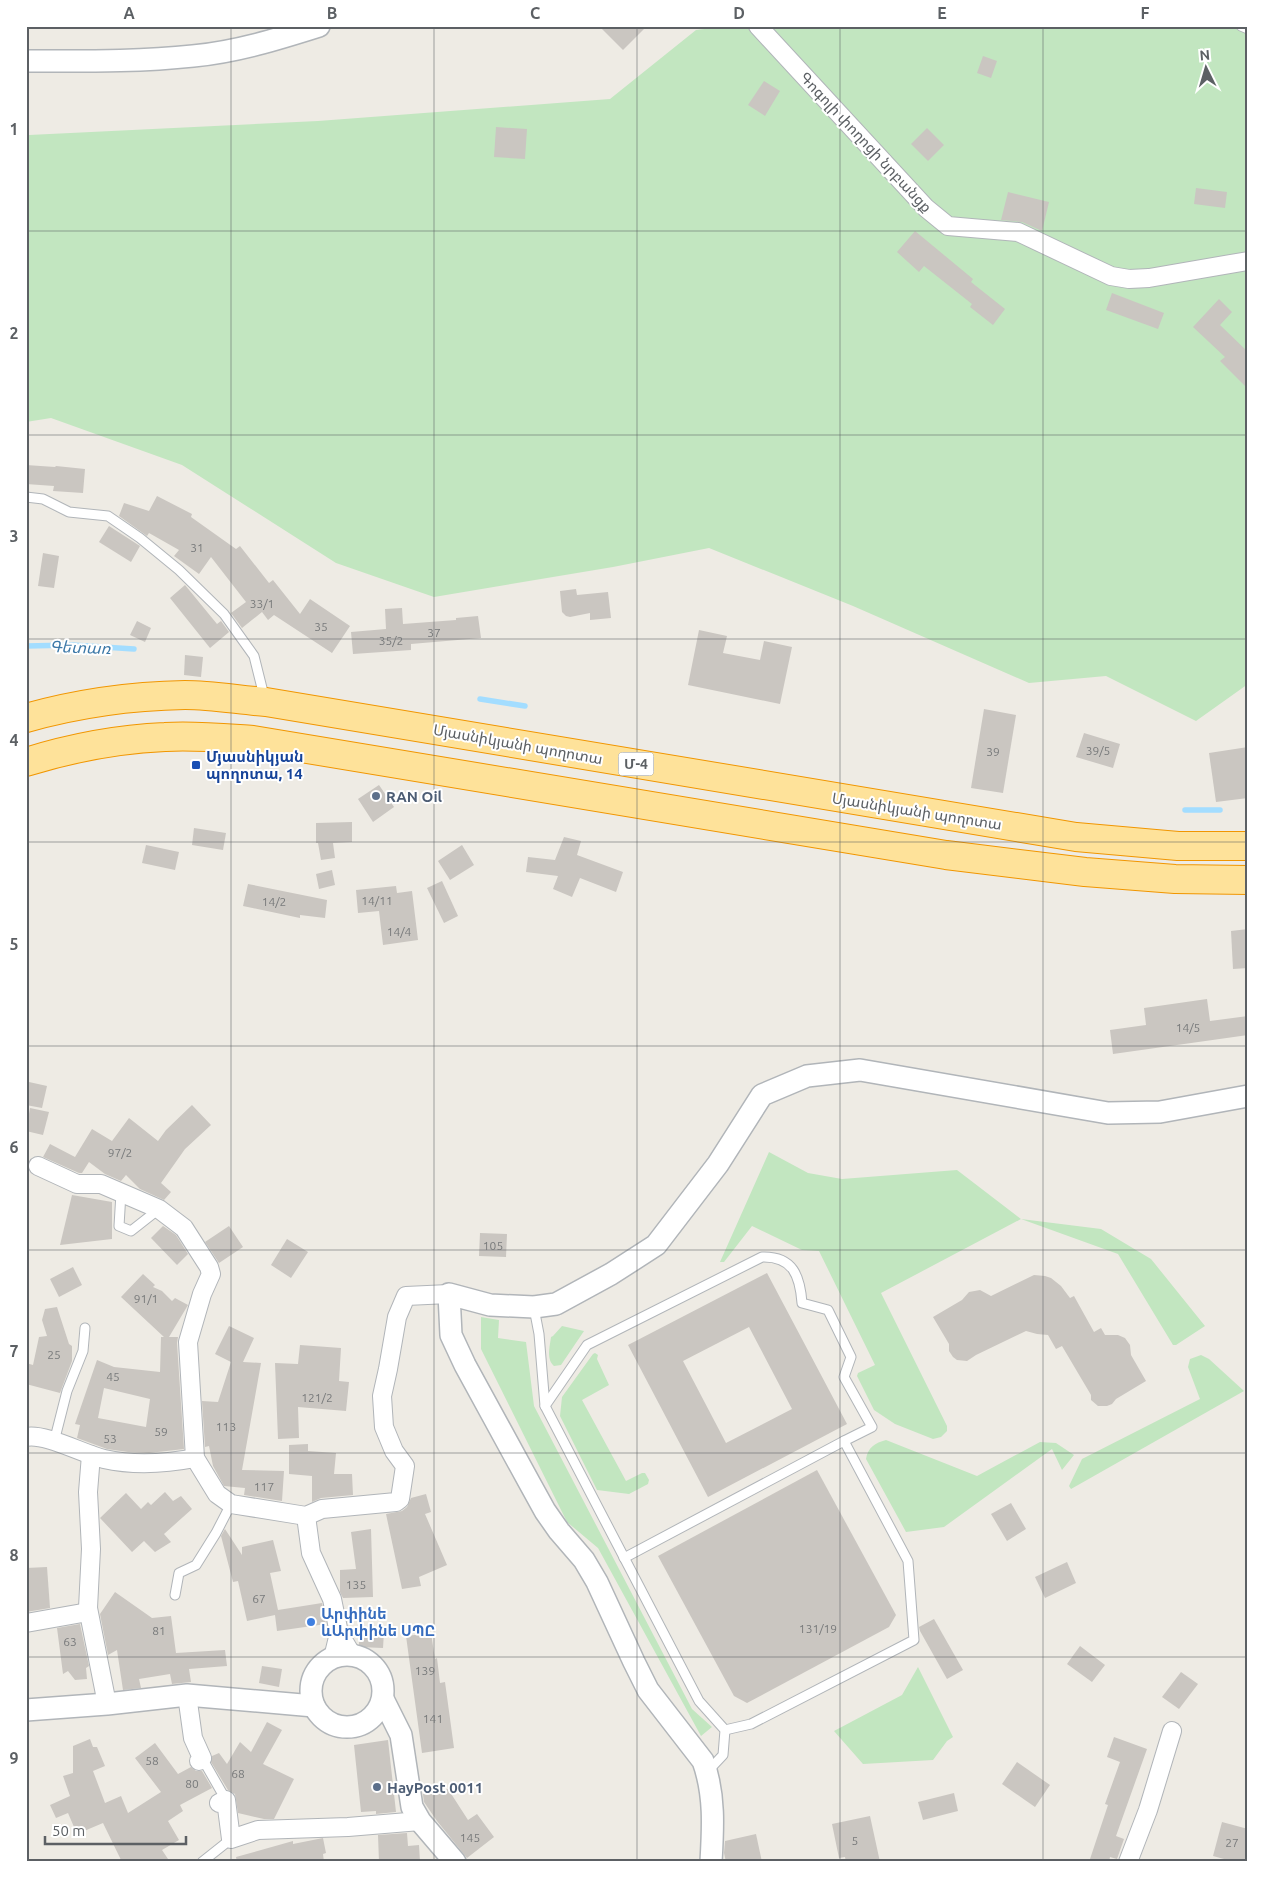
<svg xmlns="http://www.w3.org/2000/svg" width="1274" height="1888" font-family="Ubuntu,'Noto Sans Armenian',sans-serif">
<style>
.green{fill:#c2e6c0}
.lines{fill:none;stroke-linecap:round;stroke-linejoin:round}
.stream{stroke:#a3ddff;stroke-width:5.5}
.building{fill:#cac6c1;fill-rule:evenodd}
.service-casing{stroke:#b1b5b9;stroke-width:11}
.minor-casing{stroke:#b1b5b9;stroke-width:20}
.tertiary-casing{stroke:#b1b5b9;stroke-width:24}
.trunk-casing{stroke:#f19601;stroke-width:30}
.service{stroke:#fff;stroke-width:9}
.minor{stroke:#fff;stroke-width:18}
.tertiary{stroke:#fff;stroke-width:21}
.trunk{stroke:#fee29a;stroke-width:28}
.grid{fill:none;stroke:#5c6064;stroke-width:1;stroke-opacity:0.55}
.transit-dot{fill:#1a4fb4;stroke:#fff;stroke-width:2}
.service-dot{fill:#5c6f8a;stroke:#fff;stroke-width:2}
.shop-dot{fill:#3f7fe0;stroke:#fff;stroke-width:2}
.labels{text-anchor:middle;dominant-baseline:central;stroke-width:4;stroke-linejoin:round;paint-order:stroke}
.number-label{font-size:12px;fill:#787a7b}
.shield{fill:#fff;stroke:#8d9092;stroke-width:1}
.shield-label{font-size:14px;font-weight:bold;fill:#5c6064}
.street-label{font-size:15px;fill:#5c6064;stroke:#fff}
.transit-label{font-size:15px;font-weight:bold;fill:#164399;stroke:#fff;text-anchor:start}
.service-label{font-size:15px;font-weight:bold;fill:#4e5e75;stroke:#fff;text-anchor:start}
.shop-label{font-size:15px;font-weight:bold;fill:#366cbe;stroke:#fff;text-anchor:start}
.water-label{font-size:16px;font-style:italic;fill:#3d79a8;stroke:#fff}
.neatline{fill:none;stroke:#5c6064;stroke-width:2}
.grid-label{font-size:16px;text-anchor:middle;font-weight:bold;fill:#5c6064}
</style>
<rect width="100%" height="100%" fill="#eeebe4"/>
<!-- green -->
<g class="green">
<path d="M729 26H1248V684L1196 721 1106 676 1029 683 853 606 709 548 613 567 434 597 336 563 182 465 51 418 26 422V138L29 135 318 121 610 99 696 30Z"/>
<path d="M769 1152 808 1173 842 1179 957 1170 1021 1219 1101 1229 1151 1259 1205 1326 1176 1345H1173L1118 1254 1021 1219 881 1293 947 1426V1431L941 1437 933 1439 895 1424 874 1410 857 1376 858 1373 875 1365 819 1251 802 1250 752 1226 724 1262H720Z"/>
<path d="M481 1317 499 1320 498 1338 526 1342 534 1406 692 1709 712 1727 701 1736 598 1548 567 1522 481 1349Z"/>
<path d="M562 1326 584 1331 561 1365 554 1366C546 1359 550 1346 551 1337L553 1336Z"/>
<path d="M595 1353 598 1355 597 1359 609 1385 582 1400 626 1481 642 1473H645L649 1480 648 1484 629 1494 597 1490 560 1416 562 1397 593 1354Z"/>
<path d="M1201 1355 1209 1359 1244 1391 1071 1489 1069 1486 1082 1459 1200 1399 1188 1367 1190 1359Z"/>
<path d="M886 1440 977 1476 1040 1442 1056 1443 1074 1455 1062 1470 1052 1449 944 1527 906 1532 866 1459C868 1447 875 1443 886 1440Z"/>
<path d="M918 1667 953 1737 947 1741 933 1760 863 1764 834 1731 902 1695Z"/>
</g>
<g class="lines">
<!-- stream -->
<g class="stream">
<path d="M26 646 72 645 134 649"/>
<path d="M480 699 525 706"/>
<path d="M1185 810H1220"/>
</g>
</g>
<!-- building -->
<g class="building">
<path d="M599 26H647L623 50Z"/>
<path d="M983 56 997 61 991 78 977 73Z"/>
<path d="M764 81 780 91 765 116 748 105Z"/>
<path d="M496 127 527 129 525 159 494 157Z"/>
<path d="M927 128 944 145 928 161 911 144Z"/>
<path d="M1196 188 1227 192 1225 208 1194 204Z"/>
<path d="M1008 192 1049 202 1042 231 1022 222 1001 220Z"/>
<path d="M915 231 973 279 971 282 1005 309 993 325 970 307 972 304 924 266 919 272 897 252Z"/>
<path d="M1112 293 1164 313 1158 329 1106 310Z"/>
<path d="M1219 299 1232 312 1220 325 1248 352V389L1220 361 1225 357 1193 327Z"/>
<path d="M26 465 55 467 56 466 85 469 83 493 53 491 54 486 26 484Z"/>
<path d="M157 496 192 514 191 517 236 549 240 546 269 583 273 580 300 614 310 599 350 626 332 653 274 615 268 620 262 612 242 628 231 613 246 602 211 557 199 574 174 556 179 550 149 533 147 536 119 516 124 503 149 511Z"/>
<path d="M109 526 140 546 131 562 99 542Z"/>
<path d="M43 553 59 556 54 588 38 586Z"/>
<path d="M185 585 217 624 221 621 229 632 210 648 170 598Z"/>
<path d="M576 589 577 595 608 592 611 618 590 620V613L570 617 566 616 562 612 560 591Z"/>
<path d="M402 608 403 624 456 620V618L478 616 481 638 411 644V650L353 654 351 632 386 629 385 609Z"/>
<path d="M137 621 151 628 145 642 130 635Z"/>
<path d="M699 630 727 636 723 653 760 660 764 641 792 647 780 704 688 685Z"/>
<path d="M185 655 203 657 201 677 184 675Z"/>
<path d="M984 709 1016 715 1003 793 971 788Z"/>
<path d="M1084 733 1120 744 1113 768 1076 757Z"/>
<path d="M1248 747V798L1216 802 1209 753Z"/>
<path d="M379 785 394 807 373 822 358 799Z"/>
<path d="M352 822V842L333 843 335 858 321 860 318 843H316V823Z"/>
<path d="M194 828 226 833 223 850 192 845Z"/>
<path d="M564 837 581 841 577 855 623 872 616 892 580 878 572 897 553 889 558 876 526 872 528 857 555 860Z"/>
<path d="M146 845 179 852 175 870 142 863Z"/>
<path d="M462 845 474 865 450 880 438 861Z"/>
<path d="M332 870 335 885 319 889 316 874Z"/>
<path d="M442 881 458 916 444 923 427 888Z"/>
<path d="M248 884 327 900 325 918 300 915V918L243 906Z"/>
<path d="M396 886 397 893 412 891 418 940 383 945 379 911 358 913 356 890Z"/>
<path d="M1248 929V968L1233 969 1231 931Z"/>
<path d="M1207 999 1210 1021 1248 1016V1035L1113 1054 1110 1030 1146 1025 1144 1008Z"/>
<path d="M29 1082 47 1086 42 1108 26 1105Z"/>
<path d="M192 1105 211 1125 185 1149 161 1183 171 1192 164 1200 140 1189 126 1175 121 1181 105 1174 89 1162 82 1173H79L43 1157 50 1144 75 1157 92 1129 112 1141 129 1118 158 1141 166 1130Z"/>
<path d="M30 1108 49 1112 43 1135 26 1131Z"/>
<path d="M72 1195 112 1202V1239L60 1245Z"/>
<path d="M163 1226 176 1235 188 1254 177 1265 151 1238Z"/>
<path d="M229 1226 243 1247 219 1263 205 1242Z"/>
<path d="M480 1233 507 1234 506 1257 479 1256Z"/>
<path d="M287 1239 308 1252 291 1278 271 1265Z"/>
<path d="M73 1267 82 1285 59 1297 50 1279Z"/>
<path d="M767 1273 847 1424 708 1497 628 1345ZM749 1327 792 1409 726 1443 683 1361Z"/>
<path d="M143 1274 155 1285 153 1287 162 1291 172 1301 175 1298 188 1305 169 1337H178L177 1343 184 1449 149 1453 128 1452 107 1449 77 1438 80 1425 75 1424 97 1360 114 1367 160 1372 161 1337H164L121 1297ZM104 1388 150 1399 146 1427 98 1418Z"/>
<path d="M1034 1275 1045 1276 1051 1278 1061 1286 1070 1298 1074 1296 1094 1332 1101 1328 1105 1335H1118L1125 1338 1130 1345 1131 1355 1146 1381 1116 1399 1112 1404 1107 1406H1098L1091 1400V1395L1062 1346 1056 1349 1048 1335 1037 1334 1026 1331 976 1355 967 1361 957 1360 953 1357 949 1351V1344L933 1317 962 1300 969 1292 980 1290 991 1296Z"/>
<path d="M57 1307 69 1344 72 1346V1361L60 1393 26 1384V1363L33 1365 39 1337 47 1336 42 1320 45 1309Z"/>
<path d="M229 1326 254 1338 243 1362 261 1363 242 1470 284 1471 282 1501 244 1495 245 1488 224 1486 213 1466 209 1446 205 1447 202 1401 218 1402 231 1362 215 1354Z"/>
<path d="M300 1345 341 1348 339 1381 349 1382 346 1411 298 1407 299 1438 278 1439 275 1363 298 1364Z"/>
<path d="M308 1444V1451L336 1453 334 1474H352L353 1495 321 1498 312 1502V1476L289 1474V1445Z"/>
<path d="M817 1470 896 1615 889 1627 747 1703 734 1696 658 1556Z"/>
<path d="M165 1492 173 1501 181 1496 192 1509 164 1534 171 1542 155 1552 144 1541 132 1552 100 1518 126 1493 141 1509 148 1502 151 1505Z"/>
<path d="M426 1494 431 1512 425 1514 447 1565 419 1577 421 1586 402 1589 386 1514 402 1511 407 1507 411 1498Z"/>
<path d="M1011 1503 1026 1529 1007 1541 991 1514Z"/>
<path d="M225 1529 242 1555V1547L273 1540 281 1571 270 1573 278 1610 322 1603 326 1624 277 1631 275 1615 247 1621 238 1581 233 1582 221 1536Z"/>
<path d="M371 1529 373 1597 343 1598 340 1592V1570L356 1569 351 1532Z"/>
<path d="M1067 1562 1076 1583 1045 1598 1035 1577Z"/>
<path d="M47 1567 50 1608 26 1612V1568Z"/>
<path d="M115 1592 152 1618 171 1616 176 1653 225 1650 227 1666 189 1669 191 1682 172 1684 170 1674 139 1679 141 1688 123 1690 117 1650 108 1655 100 1614Z"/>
<path d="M934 1619 963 1670 947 1679 920 1631 919 1627Z"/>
<path d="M80 1624 89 1666 86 1668 87 1679 75 1680 68 1671 63 1674 57 1628Z"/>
<path d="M359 1631 384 1632 383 1648 359 1647Z"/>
<path d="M431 1633 435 1659 437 1658 440 1683 445 1682 454 1748 422 1753 406 1636Z"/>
<path d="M1080 1646 1105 1665 1092 1682 1067 1664Z"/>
<path d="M262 1666 282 1669 279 1687 259 1683Z"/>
<path d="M1181 1672 1198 1684 1179 1709 1162 1697Z"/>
<path d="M267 1722 282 1730 263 1764 294 1779 274 1819H264L238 1813 235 1794 228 1790 211 1762 212 1756 219 1753 227 1764 240 1742 251 1752Z"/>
<path d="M1114 1737 1147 1749 1116 1836 1124 1839 1117 1859 1110 1857 1109 1862H1089L1108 1805 1105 1804 1120 1762 1107 1757Z"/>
<path d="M90 1739 93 1747H97L105 1766 93 1771 105 1803 121 1796 128 1813 161 1792 135 1758 155 1743 178 1774 191 1767 196 1771H202L212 1788 180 1805 183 1811 168 1821 179 1840 162 1850 170 1862H122L103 1823 77 1834 68 1813 56 1818 50 1805 70 1796 63 1776 73 1773V1746Z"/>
<path d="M388 1740 396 1812 376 1814V1811L361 1812 354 1745Z"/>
<path d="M1017 1762 1050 1785 1035 1807 1002 1784Z"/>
<path d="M448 1789 468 1820 477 1814 494 1837 467 1858 437 1821 424 1802 423 1794Z"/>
<path d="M954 1793 958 1811 923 1820 918 1802Z"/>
<path d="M870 1816 880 1862H846L845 1857 839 1858 832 1824Z"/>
<path d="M1222 1822 1248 1829V1862H1235L1213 1856Z"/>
<path d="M407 1833 408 1846 419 1845 420 1862H379L378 1835Z"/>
<path d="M756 1834 762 1862H726L724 1853 725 1841Z"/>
<path d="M323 1838 326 1853 323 1854 324 1862H237L236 1857 293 1841V1844Z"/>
</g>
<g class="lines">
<!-- service casing -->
<g class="service-casing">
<g id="service">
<path d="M1241 26 1248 29"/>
<path d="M26 497 43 499 69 512 108 516 140 538 179 570 224 614 254 656 265 700"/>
<path d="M121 1193 119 1226 131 1231 159 1209"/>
<path d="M534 1308 539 1334 545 1406 699 1701 725 1730 723 1755 707 1772"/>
<path d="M545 1406 587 1345 762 1257C793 1256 800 1276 802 1303L828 1310 851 1357 844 1377 872 1427 844 1441 908 1561 914 1640 751 1724 725 1730"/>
<path d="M54 1442 67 1391 83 1351 85 1328"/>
<path d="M624 1558 844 1441"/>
<path d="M175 1595 179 1573 196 1565 216 1533 231 1504"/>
<path d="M202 1758 226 1800"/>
<path d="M202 1862 231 1839"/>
</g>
</g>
<!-- minor casing -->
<g class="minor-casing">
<g id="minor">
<path d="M758 26 926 208 948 226 1018 232 1111 276 1129 279 1149 278 1248 261"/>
<path d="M38 1166 77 1184H101L159 1209 184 1228 209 1267 211 1274 202 1294 188 1342 195 1458 217 1494 231 1504 306 1516 322 1509 396 1502 400 1499 405 1466 394 1451 384 1427 382 1396 388 1369 397 1317 406 1296 449 1294"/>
<path d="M26 1437C45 1433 83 1454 104 1459 135 1466 164 1464 195 1458"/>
<path d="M91 1455 88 1492 91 1549 88 1608 107 1704"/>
<path d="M306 1516 311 1553 332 1599 339 1633 352 1655"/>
<path d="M26 1623 88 1612"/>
<path d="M333 1658 339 1633"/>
<path d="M187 1695 193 1738 202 1758 199 1761"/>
<path d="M219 1803 226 1800 231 1839 258 1830 348 1827 420 1821"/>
<path d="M1128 1862 1148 1810 1172 1731"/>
</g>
</g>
<!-- tertiary casing -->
<g class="tertiary-casing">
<g id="tertiary">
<path d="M26 61C82 61 138 62 193 56 236 52 278 39 319 26"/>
<circle cx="347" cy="1691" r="36"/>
<path d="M383 1699 401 1735 412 1807 420 1821 455 1862"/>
<path d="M26 1710 107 1704 187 1695 314 1706"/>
<path d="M711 1862C713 1828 715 1794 703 1761L648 1690 634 1662 597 1582 584 1560 559 1531 545 1511 529 1482 465 1365 451 1335 449 1294 490 1305 534 1307 556 1304 611 1274 656 1245 718 1164 762 1095 807 1076 860 1070 1108 1113 1160 1112 1248 1096"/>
</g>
</g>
<!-- trunk casing -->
<g class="trunk-casing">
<g id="trunk">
<path d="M26 718C79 703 131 696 185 695 212 695 239 700 266 702L1076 837 1178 846H1248"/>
<path d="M26 762C71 748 118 739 165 737 194 735 224 738 253 740L946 855 1085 872 1175 879 1248 880"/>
</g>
</g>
<!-- service -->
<use href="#service" class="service"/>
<!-- minor -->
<use href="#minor" class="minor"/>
<!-- tertiary -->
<use href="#tertiary" class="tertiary"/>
<!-- trunk -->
<use href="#trunk" class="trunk"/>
</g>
<!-- grid -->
<path class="grid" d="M231 26V1862M434 26V1862M637 26V1862M840 26V1862M1043 26V1862M26 231H1248M26 435H1248M26 639H1248M26 842H1248M26 1046H1248M26 1250H1248M26 1453H1248M26 1657H1248"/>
<!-- markers -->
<rect class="transit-dot" x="191" y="760" width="10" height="10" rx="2.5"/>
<g class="service-dot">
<circle cx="376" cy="796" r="5"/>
<circle cx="377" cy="1787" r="5"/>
</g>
<circle class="shop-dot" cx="311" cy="1622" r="5"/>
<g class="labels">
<!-- number labels -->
<g class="number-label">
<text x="197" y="547">31</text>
<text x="262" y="603">33/1</text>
<text x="321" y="626">35</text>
<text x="434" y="632">37</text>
<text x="391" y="640">35/2</text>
<text x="1098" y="750">39/5</text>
<text x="993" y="751">39</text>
<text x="377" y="900">14/11</text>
<text x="274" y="901">14/2</text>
<text x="399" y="931">14/4</text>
<text x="1188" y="1027">14/5</text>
<text x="120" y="1152">97/2</text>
<text x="493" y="1245">105</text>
<text x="146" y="1298">91/1</text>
<text x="54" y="1354">25</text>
<text x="113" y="1376">45</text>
<text x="317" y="1397">121/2</text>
<text x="226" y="1426">113</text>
<text x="161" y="1431">59</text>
<text x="110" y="1438">53</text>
<text x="264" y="1486">117</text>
<text x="356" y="1584">135</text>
<text x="259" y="1598">67</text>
<text x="818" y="1628">131/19</text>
<text x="159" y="1630">81</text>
<text x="70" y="1641">63</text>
<text x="425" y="1670">139</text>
<text x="433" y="1718">141</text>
<text x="152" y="1760">58</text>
<text x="238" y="1773">68</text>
<text x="192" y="1783">80</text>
<text x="470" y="1837">145</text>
<text x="855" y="1840">5</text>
<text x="1232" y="1842">27</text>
</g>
<!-- shield labels -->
<rect class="shield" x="618.5" y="752.5" width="35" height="23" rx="4"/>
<g class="shield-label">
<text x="636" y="764">Մ-4</text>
</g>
<!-- street labels -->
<g class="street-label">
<text transform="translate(866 142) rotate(47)">Գոգոլի փողոցի նրբանցք</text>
<text transform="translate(518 744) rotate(10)">Մյասնիկյանի պողոտա</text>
<text transform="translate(917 811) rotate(9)">Մյասնիկյանի պողոտա</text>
</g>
<!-- transit labels -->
<g class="transit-label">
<text x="206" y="756">Մյասնիկյան<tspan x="206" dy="17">պողոտա, 14</tspan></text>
</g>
<!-- service labels -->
<g class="service-label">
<text x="386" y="796">RAN Oil</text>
<text x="387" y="1787">HayPost 0011</text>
</g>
<!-- shop labels -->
<g class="shop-label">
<text x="321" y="1613">Արփինե<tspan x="321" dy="17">ևԱրփինե ՍՊԸ</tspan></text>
</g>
<!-- water labels -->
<g class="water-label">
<text transform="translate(80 647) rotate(2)">Գետառ</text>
</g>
</g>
<!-- border -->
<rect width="1274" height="1888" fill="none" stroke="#ffffff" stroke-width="55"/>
<!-- north arrow -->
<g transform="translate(1206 68) rotate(355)" stroke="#ffffff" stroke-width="4" paint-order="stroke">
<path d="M0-4L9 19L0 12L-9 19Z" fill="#5c6064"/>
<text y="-8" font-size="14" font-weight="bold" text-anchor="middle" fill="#5c6064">N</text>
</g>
<!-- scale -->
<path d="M45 1836v8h141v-8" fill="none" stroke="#5c6064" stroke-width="2.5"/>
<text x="52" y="1836" font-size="15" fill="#5c6064" stroke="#ffffff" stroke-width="4" paint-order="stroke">50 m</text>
<rect x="28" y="28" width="1218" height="1832" class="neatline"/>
<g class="grid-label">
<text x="129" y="19">A</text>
<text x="332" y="19">B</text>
<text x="535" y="19">C</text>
<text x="739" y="19">D</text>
<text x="942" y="19">E</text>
<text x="1145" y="19">F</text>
<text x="14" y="135">1</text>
<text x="14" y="339">2</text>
<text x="14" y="542">3</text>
<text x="14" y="746">4</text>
<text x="14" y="950">5</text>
<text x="14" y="1153">6</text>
<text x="14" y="1357">7</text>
<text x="14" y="1561">8</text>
<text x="14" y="1764">9</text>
</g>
</svg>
